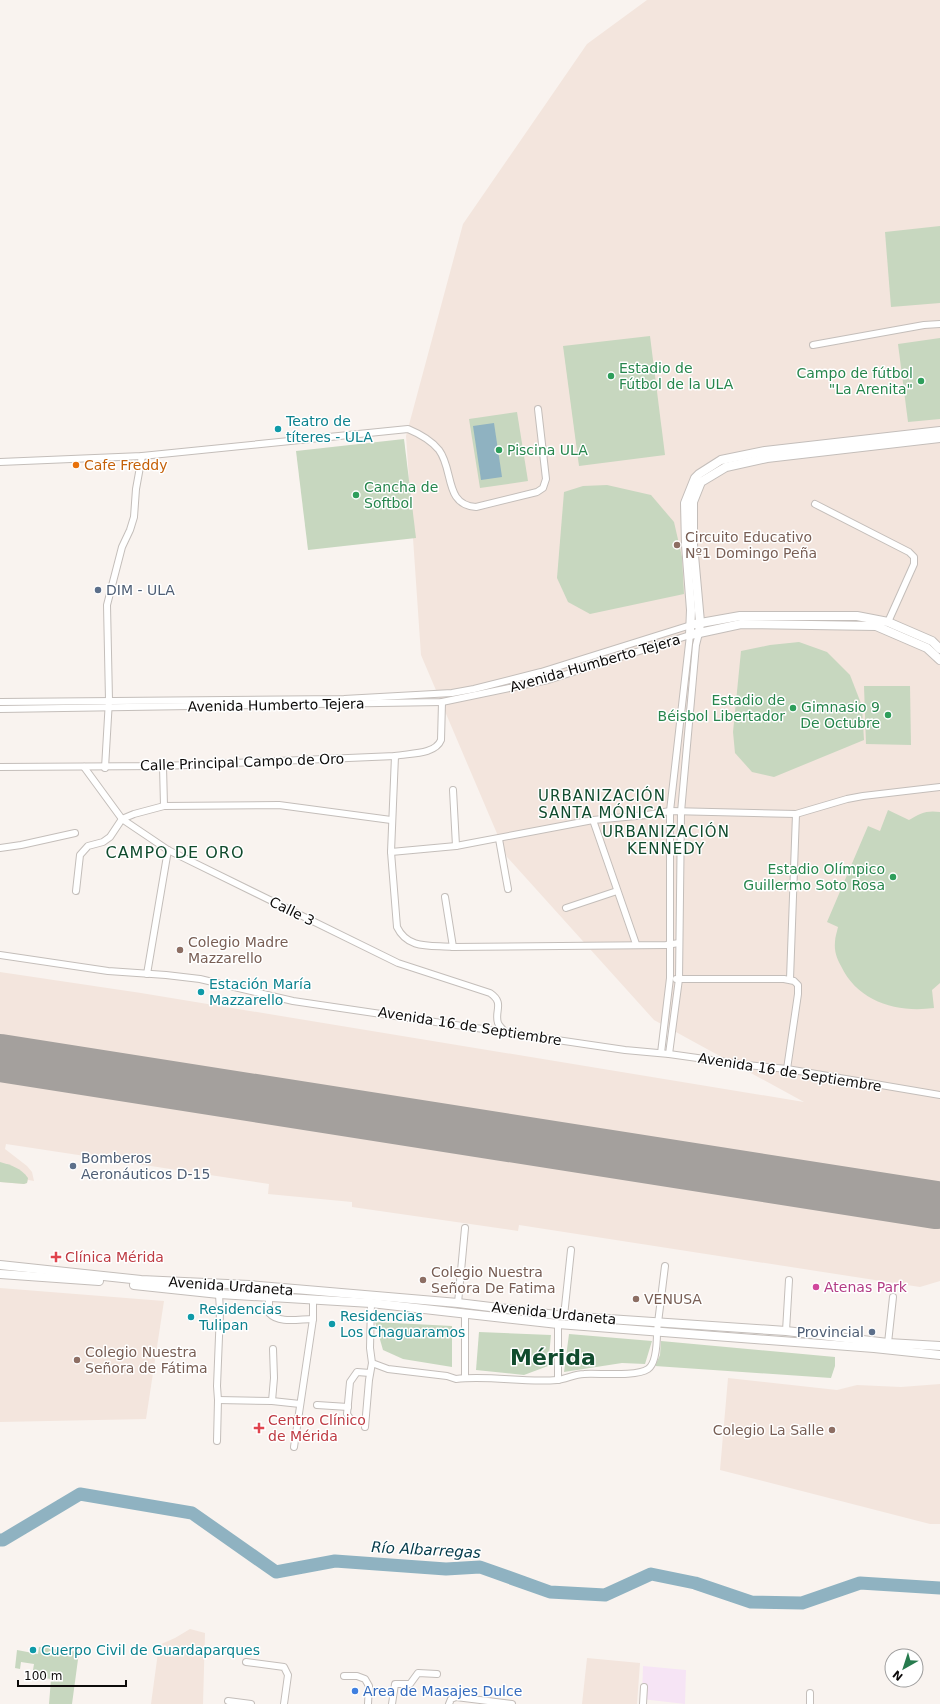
<svg xmlns="http://www.w3.org/2000/svg" width="940" height="1704" font-family="'DejaVu Sans',sans-serif">
<style>
.built{fill:#f3e5dd}
.industrial{fill:#f6e4f5}
.green{fill:#c7d7bf}
.water{fill:#8fb2c1}
.lines{fill:none;stroke-linecap:round;stroke-linejoin:round}
.river{stroke:#8fb2c1;stroke-width:13}
.runway{stroke:#a4a09d;stroke-width:48}
.minor-casing{stroke:#c4beba;stroke-width:8}
.tertiary-casing{stroke:#c4beba;stroke-width:10}
.minor{stroke:#fff;stroke-width:6}
.tertiary{stroke:#fff;stroke-width:8}
.leisure-dot{fill:#2e9e5b;stroke:#fff;stroke-width:1.5}
.culture-dot{fill:#0f9aa8;stroke:#fff;stroke-width:1.5}
.food-dot{fill:#e8710a;stroke:#fff;stroke-width:1.5}
.education-dot{fill:#8d6e63;stroke:#fff;stroke-width:1.5}
.service-dot{fill:#5c6f8a;stroke:#fff;stroke-width:1.5}
.health-dot{fill:#e0444e;stroke:#fff;stroke-width:1.5}
.hotel-dot{fill:#d1479c;stroke:#fff;stroke-width:1.5}
.shop-dot{fill:#3f7fe0;stroke:#fff;stroke-width:1.5}
.labels{text-anchor:middle;dominant-baseline:central;stroke-width:3;stroke-linejoin:round;paint-order:stroke}
.leisure-label{font-size:14px;fill:#27864d;stroke:#fff;text-anchor:end}
.culture-label{font-size:14px;fill:#0d838f;stroke:#fff;text-anchor:start}
.food-label{font-size:14px;fill:#c56008;stroke:#fff;text-anchor:start}
.education-label{font-size:14px;fill:#785e54;stroke:#fff;text-anchor:start}
.service-label{font-size:14px;fill:#4e5e75;stroke:#fff;text-anchor:start}
.street-label{font-size:14px;fill:#0d0b0a;stroke:#fff}
.health-label{font-size:14px;fill:#be3a42;stroke:#fff;text-anchor:start}
.hotel-label{font-size:14px;fill:#b23c85;stroke:#fff;text-anchor:start}
.shop-label{font-size:14px;fill:#366cbe;stroke:#fff;text-anchor:start}
.neighbourhood-label{font-size:15px;letter-spacing:1px;fill:#104b2d;stroke:#fff}
.water-label{font-size:15px;font-style:italic;fill:#043a4a;stroke:#fff}
.quarter-label{font-size:16px;letter-spacing:1px;fill:#104b2d;stroke:#fff}
.town-label{font-size:22px;font-weight:bold;fill:#104b2d;stroke:#fff}
</style>
<rect width="100%" height="100%" fill="#f9f3ef"/>
<!-- built -->
<g class="built">
<path d="M647 0H940V1281L920 1287 519 1225 518 1231 352 1207V1202L268 1194 269 1184 6 1144 5 1149 27 1166 32 1172 34 1181 28 1180 27 1183 24 1184 0 1182V972L141 993 804 1102 654 1020 507 857 421 655 406 436 463 224 587 44Z"/>
<path d="M0 1288 164 1301 146 1419 0 1422Z"/>
<path d="M728 1378 837 1390 857 1385 901 1387 940 1384V1524H930L720 1470Z"/>
<path d="M190 1629 205 1633 203 1704H151L159 1645 175 1638Z"/>
<path d="M587 1658 640 1663 637 1704H582Z"/>
</g>
<!-- industrial -->
<path class="industrial" d="M643 1666 686 1670 685 1704 642 1699Z"/>
<!-- green -->
<g class="green">
<path d="M940 226V303L891 307 885 232Z"/>
<path d="M650 336 665 455 579 466 563 346Z"/>
<path d="M940 338V419L908 422 898 344Z"/>
<path d="M517 412 528 481 480 488 469 419Z"/>
<path d="M404 439 416 538 308 550 296 451Z"/>
<path d="M607 485 651 495 674 522 682 557 684 594 590 614 568 602 557 578 564 492 583 486Z"/>
<path d="M799 642 827 652 850 675 862 706 864 740 774 777 752 772 735 753 733 732 741 651 770 645Z"/>
<path d="M864 686H910L911 745 866 744Z"/>
<path d="M888 810 909 820C920 813 927 810 940 812V983L932 990 934 1008C897 1013 858 1002 841 966 837 959 834 951 835 942 835 937 837 932 838 927L827 922 868 826 880 831Z"/>
<path d="M0 1162C11 1165 21 1168 28 1178L27 1183 24 1184 0 1182Z"/>
<path d="M375 1322 452 1326V1367L403 1359 383 1350Z"/>
<path d="M479 1332 551 1335 548 1366 524 1375 476 1370Z"/>
<path d="M569 1334 652 1341 645 1364 622 1363 564 1372Z"/>
<path d="M661 1341 835 1357V1366L831 1378 655 1366 660 1355Z"/>
<path d="M39 1647 79 1652 72 1704H49L51 1679 32 1676 34 1664 21 1662 20 1669 15 1668 17 1650 38 1654Z"/>
</g>
<!-- water -->
<path class="water" d="M494 423 502 477 481 480 473 426Z"/>
<g class="lines">
<!-- river -->
<path class="river" d="M0 1540H3L80 1494 192 1513 276 1572 335 1561 446 1569 480 1567 550 1592 605 1595 651 1574 695 1583 751 1602 802 1603 860 1583 940 1588"/>
<!-- runway -->
<path class="runway" d="M0 1058 936 1205"/>
<!-- minor casing -->
<g class="minor-casing">
<g id="minor">
<path d="M813 345 924 325 940 324"/>
<path d="M0 462 142 456 408 429C420 434 431 440 439 450 454 470 444 505 476 507L537 492 543 488 546 479 538 409"/>
<path d="M815 504 909 552 914 557V564L888 622"/>
<path d="M0 702 344 699 452 693 474 689 541 672 691 625"/>
<path d="M0 709 442 702 548 680 690 635 670 811V978L661 1053"/>
<path d="M395 756 391 852 397 927C408 950 431 945 453 947L666 945 679 943"/>
<path d="M163 766 164 806"/>
<path d="M0 767 163 766 395 756C409 753 435 755 441 740L442 702"/>
<path d="M84 767 122 819 168 850 398 963 490 993C505 1003 494 1011 498 1023 499 1026 502 1028 504 1031"/>
<path d="M105 768 109 700 107 605 122 547 130 530 134 517 136 489 142 456"/>
<path d="M453 790 456 846"/>
<path d="M593 820 636 944"/>
<path d="M499 839 508 889"/>
<path d="M0 848 21 845 75 833"/>
<path d="M391 852 456 846 593 820 647 815 670 811 796 814 847 799 863 796 940 787"/>
<path d="M76 891 80 855 88 846 103 842 110 837 122 819 134 814 164 806 279 805 391 820"/>
<path d="M445 897 453 947"/>
<path d="M566 908 617 891"/>
<path d="M0 955 108 971 166 975 200 979 293 1001 625 1050 669 1054 747 1065 787 1069 940 1095"/>
<path d="M147 974 168 850"/>
<path d="M676 979H784L794 981 798 985V994L787 1069"/>
<path d="M790 979 796 814"/>
<path d="M669 1054 679 979 681 812 696 645 699 633"/>
<path d="M269 1297V1313C279 1324 299 1319 313 1319"/>
<path d="M371 1303 370 1348 372 1363 388 1369 447 1376 456 1379C489 1375 524 1383 557 1380 566 1379 575 1374 584 1374 599 1373 636 1377 648 1369 657 1363 657 1340 657 1331L665 1266"/>
<path d="M458 1303 465 1228"/>
<path d="M564 1316 571 1250"/>
<path d="M786 1331 789 1280"/>
<path d="M888 1343 893 1297"/>
<path d="M465 1378V1313"/>
<path d="M558 1380V1324"/>
<path d="M218 1400 272 1401 300 1404"/>
<path d="M272 1401 274 1378 273 1349"/>
<path d="M317 1405 348 1407"/>
<path d="M365 1422 351 1420 347 1414 350 1382 357 1372 370 1373"/>
<path d="M365 1427 369 1380 372 1363"/>
<path d="M217 1441 218 1400 217 1386 220 1312 219 1294"/>
<path d="M294 1447 313 1319V1300"/>
<path d="M246 1662 284 1667 288 1675 284 1704"/>
<path d="M344 1676H357L365 1679 369 1686 368 1704"/>
<path d="M228 1701 251 1704"/>
<path d="M392 1704 395 1684H410L418 1673 437 1674"/>
<path d="M449 1704 451 1699 456 1697 512 1704"/>
<path d="M643 1704 644 1687"/>
<path d="M810 1704V1693"/>
</g>
</g>
<!-- tertiary casing -->
<g class="tertiary-casing">
<g id="tertiary">
<path d="M940 431 765 451 721 460 699 474 695 478 685 503 686 545 691 610 690 635 741 624 876 626 927 648 940 660"/>
<path d="M695 624 740 616H857L888 622 932 641 940 649"/>
<path d="M699 633 700 622 693 544V502L701 482 726 467 767 458 940 438"/>
<path d="M0 1265 141 1280 249 1285 458 1303 564 1316 786 1331 888 1343 940 1346"/>
<path d="M0 1274 99 1281"/>
<path d="M134 1285 219 1294 371 1303 558 1324 874 1348 940 1355"/>
</g>
</g>
<!-- minor -->
<use href="#minor" class="minor"/>
<!-- tertiary -->
<use href="#tertiary" class="tertiary"/>
</g>
<!-- markers -->
<g class="leisure-dot">
<circle cx="611" cy="376" r="4"/>
<circle cx="921" cy="381" r="4"/>
<circle cx="499" cy="450" r="4"/>
<circle cx="356" cy="495" r="4"/>
<circle cx="793" cy="708" r="4"/>
<circle cx="888" cy="715" r="4"/>
<circle cx="893" cy="877" r="4"/>
</g>
<g class="culture-dot">
<circle cx="278" cy="429" r="4"/>
<circle cx="201" cy="992" r="4"/>
<circle cx="191" cy="1317" r="4"/>
<circle cx="332" cy="1324" r="4"/>
<circle cx="33" cy="1650" r="4"/>
</g>
<circle class="food-dot" cx="76" cy="465" r="4"/>
<g class="education-dot">
<circle cx="677" cy="545" r="4"/>
<circle cx="180" cy="950" r="4"/>
<circle cx="423" cy="1280" r="4"/>
<circle cx="636" cy="1299" r="4"/>
<circle cx="77" cy="1360" r="4"/>
<circle cx="832" cy="1430" r="4"/>
</g>
<g class="service-dot">
<circle cx="98" cy="590" r="4"/>
<circle cx="73" cy="1166" r="4"/>
<circle cx="872" cy="1332" r="4"/>
</g>
<g class="health-dot">
<path d="M54 1251h4v4h4v4h-4v4h-4v-4h-4v-4h4z"/>
<path d="M257 1422h4v4h4v4h-4v4h-4v-4h-4v-4h4z"/>
</g>
<circle class="hotel-dot" cx="816" cy="1287" r="4"/>
<circle class="shop-dot" cx="355" cy="1691" r="4"/>
<g class="labels">
<!-- leisure labels -->
<g class="leisure-label">
<text x="619" y="368" text-anchor="start">Estadio de<tspan x="619" dy="16">Fútbol de la ULA</tspan></text>
<text x="913" y="373">Campo de fútbol<tspan x="913" dy="16">"La Arenita"</tspan></text>
<text x="507" y="450" text-anchor="start">Piscina ULA</text>
<text x="364" y="487" text-anchor="start">Cancha de<tspan x="364" dy="16">Softbol</tspan></text>
<text x="785" y="700">Estadio de<tspan x="785" dy="16">Béisbol Libertador</tspan></text>
<text x="880" y="707">Gimnasio 9<tspan x="880" dy="16">De Octubre</tspan></text>
<text x="885" y="869">Estadio Olímpico<tspan x="885" dy="16">Guillermo Soto Rosa</tspan></text>
</g>
<!-- culture labels -->
<g class="culture-label">
<text x="286" y="421">Teatro de<tspan x="286" dy="16">títeres - ULA</tspan></text>
<text x="209" y="984">Estación María<tspan x="209" dy="16">Mazzarello</tspan></text>
<text x="199" y="1309">Residencias<tspan x="199" dy="16">Tulipan</tspan></text>
<text x="340" y="1316">Residencias<tspan x="340" dy="16">Los Chaguaramos</tspan></text>
<text x="41" y="1650">Cuerpo Civil de Guardaparques</text>
</g>
<!-- food labels -->
<g class="food-label">
<text x="84" y="465">Cafe Freddy</text>
</g>
<!-- education labels -->
<g class="education-label">
<text x="685" y="537">Circuito Educativo<tspan x="685" dy="16">Nº1 Domingo Peña</tspan></text>
<text x="188" y="942">Colegio Madre<tspan x="188" dy="16">Mazzarello</tspan></text>
<text x="431" y="1272">Colegio Nuestra<tspan x="431" dy="16">Señora De Fatima</tspan></text>
<text x="644" y="1299">VENUSA</text>
<text x="85" y="1352">Colegio Nuestra<tspan x="85" dy="16">Señora de Fátima</tspan></text>
<text x="824" y="1430" text-anchor="end">Colegio La Salle</text>
</g>
<!-- service labels -->
<g class="service-label">
<text x="106" y="590">DIM - ULA</text>
<text x="81" y="1158">Bomberos<tspan x="81" dy="16">Aeronáuticos D-15</tspan></text>
<text x="864" y="1332" text-anchor="end">Provincial</text>
</g>
<!-- street labels -->
<g class="street-label">
<text transform="translate(595 663) rotate(-16)">Avenida Humberto Tejera</text>
<text transform="translate(276 705) rotate(-1)">Avenida Humberto Tejera</text>
<text transform="translate(242 762) rotate(-2)">Calle Principal Campo de Oro</text>
<text transform="translate(292 911) rotate(26)">Calle 3</text>
<text transform="translate(470 1026) rotate(9)">Avenida 16 de Septiembre</text>
<text transform="translate(790 1072) rotate(9)">Avenida 16 de Septiembre</text>
<text transform="translate(231 1286) rotate(4)">Avenida Urdaneta</text>
<text transform="translate(554 1313) rotate(6)">Avenida Urdaneta</text>
</g>
<!-- health labels -->
<g class="health-label">
<text x="65" y="1257">Clínica Mérida</text>
<text x="268" y="1420">Centro Clínico<tspan x="268" dy="16">de Mérida</tspan></text>
</g>
<!-- hotel labels -->
<g class="hotel-label">
<text x="824" y="1287">Atenas Park</text>
</g>
<!-- shop labels -->
<g class="shop-label">
<text x="363" y="1691">Area de Masajes Dulce</text>
</g>
<!-- neighbourhood labels -->
<g class="neighbourhood-label">
<text x="602" y="796">URBANIZACIÓN<tspan x="602" dy="17">SANTA MÓNICA</tspan></text>
<text x="666" y="832">URBANIZACIÓN<tspan x="666" dy="17">KENNEDY</tspan></text>
</g>
<!-- water labels -->
<g class="water-label">
<text transform="translate(426 1550) rotate(3)">Río Albarregas</text>
</g>
<!-- quarter labels -->
<g class="quarter-label">
<text x="175" y="852">CAMPO DE ORO</text>
</g>
<!-- town labels -->
<g class="town-label">
<text x="553" y="1357">Mérida</text>
</g>
</g>
<!-- north arrow -->
<g transform="translate(904 1668) rotate(219)"><circle r="19" fill="#ffffff" stroke="#9e9d9d"/>
<path d="M0-3L7 15L0 10L-7 15Z" fill="#277b4e"/>
<text y="-6" font-size="11" font-weight="bold" text-anchor="middle" fill="#0d0b0a">N</text>
</g>
<!-- scale -->
<path d="M18 1680v6h108v-6" fill="none" stroke="#0d0b0a" stroke-width="2"/>
<text x="24" y="1680" font-size="12" fill="#0d0b0a" stroke="#ffffff" stroke-width="3" paint-order="stroke">100 m</text>
</svg>
